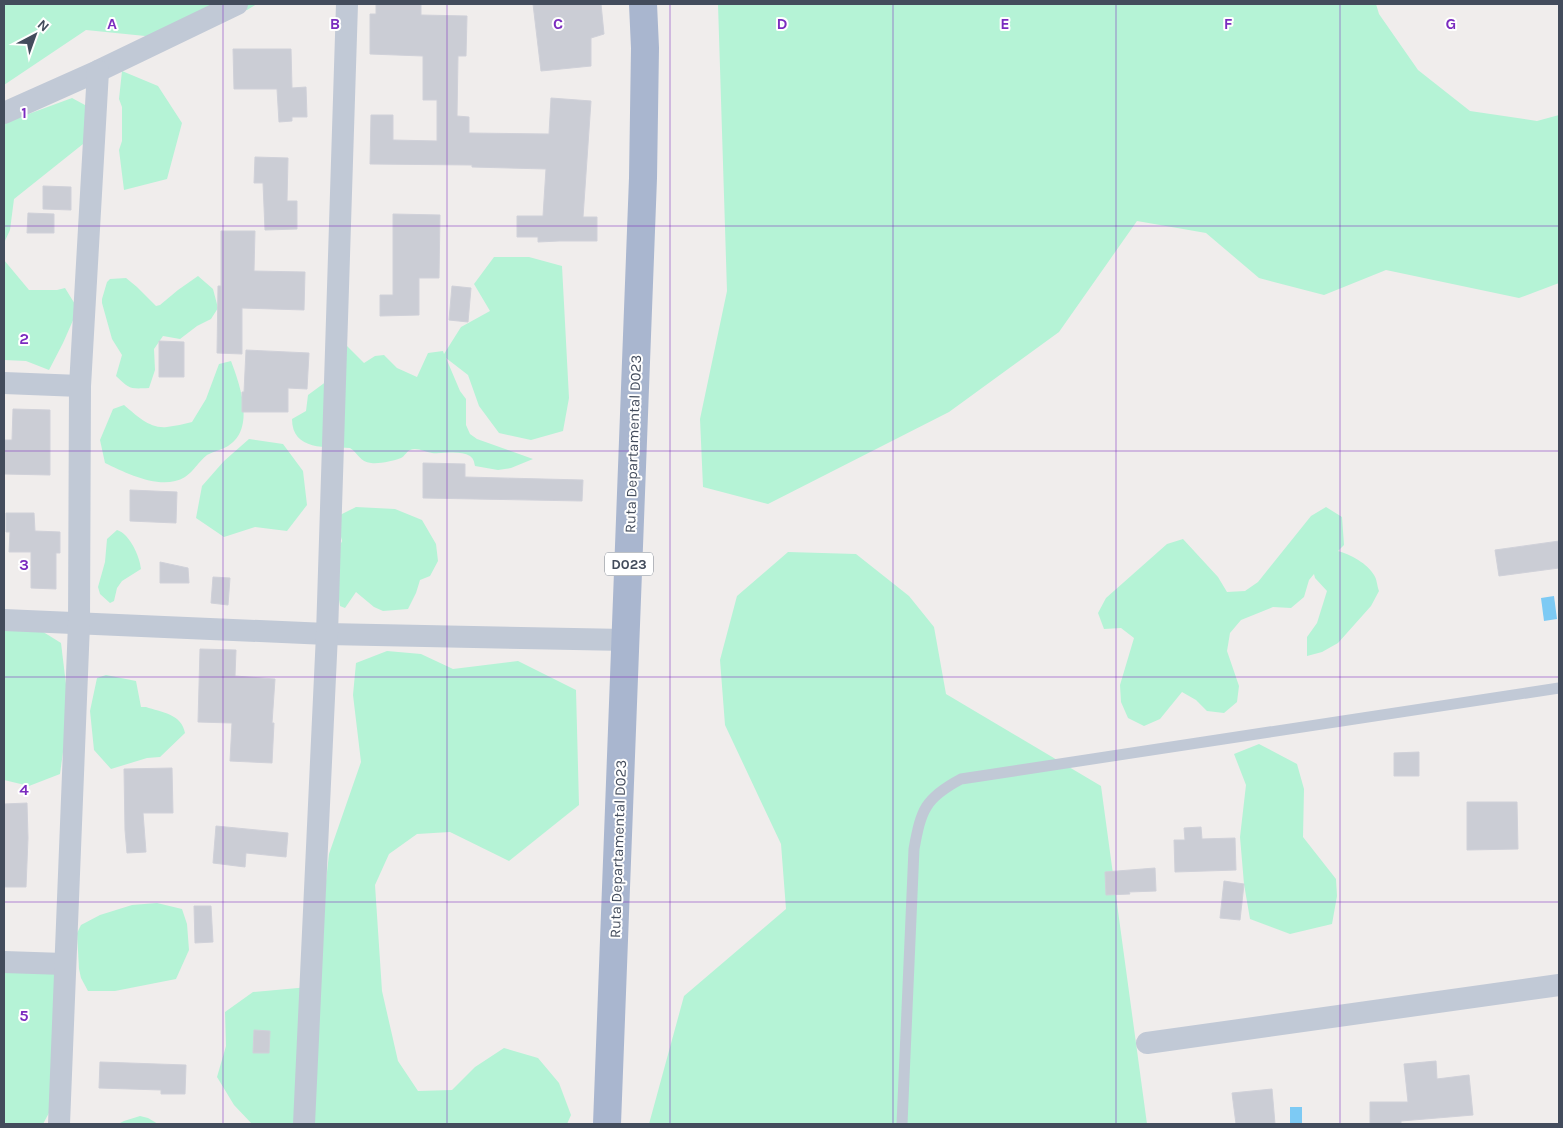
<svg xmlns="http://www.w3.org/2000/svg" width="1563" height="1128" font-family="Karla,sans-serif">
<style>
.green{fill:#b5f3d6}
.water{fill:#7dcaf4}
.building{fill:#cbcdd5;stroke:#d0d1d9}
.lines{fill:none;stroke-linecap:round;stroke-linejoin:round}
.service{stroke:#c1c9d6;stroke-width:11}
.minor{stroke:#c1c9d6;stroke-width:22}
.primary{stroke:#a9b6cf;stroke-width:28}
.grid{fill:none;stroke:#7b2cbf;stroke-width:1;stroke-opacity:0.55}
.labels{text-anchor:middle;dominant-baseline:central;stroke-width:4;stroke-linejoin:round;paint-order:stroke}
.shield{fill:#fff;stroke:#7b828d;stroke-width:1}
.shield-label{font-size:14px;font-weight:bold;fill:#434c5c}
.street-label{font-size:15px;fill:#434c5c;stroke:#fff}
.grid-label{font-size:16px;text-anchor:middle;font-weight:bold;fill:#7b2cbf;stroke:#fff;stroke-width:4;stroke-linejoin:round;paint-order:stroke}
</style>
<rect width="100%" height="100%" fill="#f0edec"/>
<!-- green -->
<g class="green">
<path d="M4 4H257L247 10 192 16 155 37 86 30 4 85Z"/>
<path d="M718 4H1376L1379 14 1418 70 1470 111 1537 121 1559 115V283L1519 298 1386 270 1324 295 1259 278 1206 233 1137 221 1059 332 949 412 768 504 703 487 700 419 727 291Z"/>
<path d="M122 71 158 86 182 123 167 179 124 190 119 150 122 141V107L119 99Z"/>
<path d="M72 98 96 111 83 144 14 199 10 230 4 243V123Z"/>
<path d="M494 257H529L562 266 569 398 563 431 531 440 499 433 479 406 468 375 446 358 460 391 466 399V425L470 434 477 439 533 459 511 468 498 470 475 466C474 462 474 459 470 456 460 450 443 454 432 453 425 452 417 447 410 450 406 452 405 456 401 458 393 461 380 464 371 463 360 462 358 453 350 448 327 447 292 451 292 419L306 411 308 395 327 381 347 346 364 363 375 356 384 355 397 368 417 377 428 353 443 351 444 354 461 327 490 311 474 284Z"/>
<path d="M4 260 29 290H57L65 288 78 309 63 343 49 370 26 361 4 360Z"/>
<path d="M198 276 213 289 218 308 211 319 197 326 180 339 163 336 154 349 155 370 149 388C129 389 130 389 116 376L122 355 112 339 102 303V299L107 282 110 279 126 278 137 287 156 306 160 305 178 290Z"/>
<path d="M231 361C240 385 256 429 228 446 222 450 214 451 207 455 199 461 194 471 185 477 162 491 128 474 105 463L100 440 113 409 124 405C137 416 150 429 167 427 175 426 184 424 192 422L206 399 219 364Z"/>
<path d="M249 439 283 444 303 471 307 505 287 531 255 527 224 537 196 518 202 486 224 461Z"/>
<path d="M356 507 395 509 422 520 436 544 438 561 430 576 420 580 416 593 408 609 383 611 374 607 356 592 345 608 340 606 333 561 342 541 336 517Z"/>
<path d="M1326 507 1342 517 1344 545 1338 551C1350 554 1368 564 1374 575 1377 579 1377 586 1379 591L1371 606 1338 643 1322 652 1307 656V637L1317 623 1327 591 1315 578 1314 574 1309 580 1304 597 1291 608 1273 607 1241 620 1230 633 1227 651 1239 686 1237 702 1224 713 1207 711 1196 700 1182 692 1160 719 1144 726 1128 718 1121 702 1120 685 1134 638 1121 628 1104 629 1098 613 1106 598 1167 544 1183 539 1218 577 1227 592 1245 591 1258 582 1311 516Z"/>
<path d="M117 530C130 534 140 557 141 569L122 581 117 588 114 601 110 603 100 594 98 587 105 562 107 539Z"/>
<path d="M788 552 856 554 909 596 934 627 946 694 1101 786 1147 1124H649L684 996 786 909 781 844 725 725 720 660 737 596Z"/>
<path d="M4 616 32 625 61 643 69 709 60 774 29 786 4 780Z"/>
<path d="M387 651 421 654 453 669 518 661 576 690 579 805 509 861 450 832 417 834 389 854 375 885 382 991 398 1061 418 1091 452 1090 475 1067 504 1048 538 1058 559 1083 571 1115 567 1124H252L234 1105 217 1077 226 1046 225 1012 253 992 320 986 318 954 329 854 361 762 353 695 356 663Z"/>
<path d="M106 675 136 681 141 707H146C161 712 182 714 185 733L160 757 147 758 111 769 94 750 90 711 97 678Z"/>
<path d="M1259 744 1297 764 1304 789 1303 837 1336 879 1337 896 1332 924 1290 934 1250 919 1244 884 1240 837 1246 785 1234 754Z"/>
<path d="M157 903 182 909 187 924 189 950 176 979 115 991H88L81 978 79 969 77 933 81 925 100 915 132 905Z"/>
<path d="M4 958 49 959 70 988 57 1098 43 1124H4Z"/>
<path d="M140 1116 148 1118 158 1124H118L124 1121Z"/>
</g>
<!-- water -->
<g class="water">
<path d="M1554 596 1557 619 1544 621 1541 598Z"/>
<rect x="1290" y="1107" width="12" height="17"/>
</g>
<!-- building -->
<g class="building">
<path d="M376 4H421V15L467 16 466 56H458L457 116 469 117V133L549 134 551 98 591 101 583 217H597V241H559L538 242V237H517V216H543L546 169 472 167V165L370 164 371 115H393V140L437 141V100H423V56L370 54V14H376Z"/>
<path d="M533 4H601L604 34 591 38V66L541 71Z"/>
<path d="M233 49H291L292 88 306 87 307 117H292V121L279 122 277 89H234Z"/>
<path d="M255 157 288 158 287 201H297V229L265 230 263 183H254Z"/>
<path d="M43 186 71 187V210L43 209Z"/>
<path d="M28 213 54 214V233H27Z"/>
<path d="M393 214 440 215 439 278H419V315L380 316V295H393Z"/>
<path d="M221 231H255L254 271 305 272 304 310 242 308V354L217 353 218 286H221Z"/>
<path d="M452 286 471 288 468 322 449 320Z"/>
<path d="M159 341 184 342V377H159Z"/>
<path d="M246 350 309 353 307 389 288 388V412H242V392H244Z"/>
<path d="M13 409 50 410V475L4 474V440H12Z"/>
<path d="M423 463 465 464V477L583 480 582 501 423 498Z"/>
<path d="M130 490 177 492 176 523 130 521Z"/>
<path d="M6 513H34L35 531 60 532V553H56V589L31 588V552H9L10 532H6Z"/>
<path d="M1559 541V568L1499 576 1495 550Z"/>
<path d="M160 562 188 568 189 583H160Z"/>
<path d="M213 577 230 578 228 605 211 603Z"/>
<path d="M200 649 236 650 235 676 275 679 272 723H274L272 763 230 761 232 723 198 722Z"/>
<path d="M1419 752V776H1394V753Z"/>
<path d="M172 768 173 813H143L146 852 127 853 125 830 124 769Z"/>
<path d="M1467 802H1517L1518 849 1467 850Z"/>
<path d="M27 803 28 838 26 887H4V804Z"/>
<path d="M216 826 288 833 286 857 246 853 245 867 213 863Z"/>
<path d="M1201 827 1202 839 1235 838 1236 870 1175 872 1174 840H1185L1184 828Z"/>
<path d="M1155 868 1156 891 1129 892 1130 894 1106 895 1105 872Z"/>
<path d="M1224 881 1244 884 1240 920 1220 918Z"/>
<path d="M194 906H211L213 942 195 943Z"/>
<path d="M254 1030 270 1031 269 1053H253Z"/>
<path d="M1436 1061 1437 1079 1469 1075 1473 1115 1401 1121V1124H1370V1102H1408L1404 1064Z"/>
<path d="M100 1062 186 1065 185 1094H161V1090L99 1088Z"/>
<path d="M1272 1089 1275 1124H1236L1232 1093Z"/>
</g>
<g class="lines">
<!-- service -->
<path class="service" d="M902 1124 914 849C921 810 925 798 961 779L1559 688"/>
<!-- minor -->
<g class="minor">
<path d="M4 113 98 71 237 4"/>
<path d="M4 383 80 386"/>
<path d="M4 620 327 634 626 640"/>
<path d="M4 962 64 964"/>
<path d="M1147 1043 1559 985"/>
<path d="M59 1124 79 624 80 386 98 71"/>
<path d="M304 1124 327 634 347 4"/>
</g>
<!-- primary -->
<path class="primary" d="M607 1124 643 178 645 48 643 4"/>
</g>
<!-- grid -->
<path class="grid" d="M223 4V1124M447 4V1124M670 4V1124M893 4V1124M1116 4V1124M1340 4V1124M4 226H1559M4 451H1559M4 677H1559M4 902H1559"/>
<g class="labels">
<!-- shield labels -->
<rect class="shield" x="605" y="552.5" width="48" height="23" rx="4"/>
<g class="shield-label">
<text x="629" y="564">D023</text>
</g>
<!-- street labels -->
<g class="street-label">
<text transform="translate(633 444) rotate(-88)">Ruta Departamental D023</text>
<text transform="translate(618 849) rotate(-88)">Ruta Departamental D023</text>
</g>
</g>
<g class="grid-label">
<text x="112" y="29">A</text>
<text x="335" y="29">B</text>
<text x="558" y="29">C</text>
<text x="782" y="29">D</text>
<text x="1005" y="29">E</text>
<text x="1228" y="29">F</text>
<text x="1451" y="29">G</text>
<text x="24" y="118">1</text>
<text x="24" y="344">2</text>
<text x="24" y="570">3</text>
<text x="24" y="795">4</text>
<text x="24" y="1021">5</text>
</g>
<!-- border -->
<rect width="1563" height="1128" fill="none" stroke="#434c5c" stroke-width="10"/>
<!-- north arrow -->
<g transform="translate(35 35) rotate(41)" stroke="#ffffff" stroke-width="4" paint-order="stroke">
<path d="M0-4L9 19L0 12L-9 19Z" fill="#434c5c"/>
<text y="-8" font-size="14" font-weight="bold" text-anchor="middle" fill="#434c5c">N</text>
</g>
</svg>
